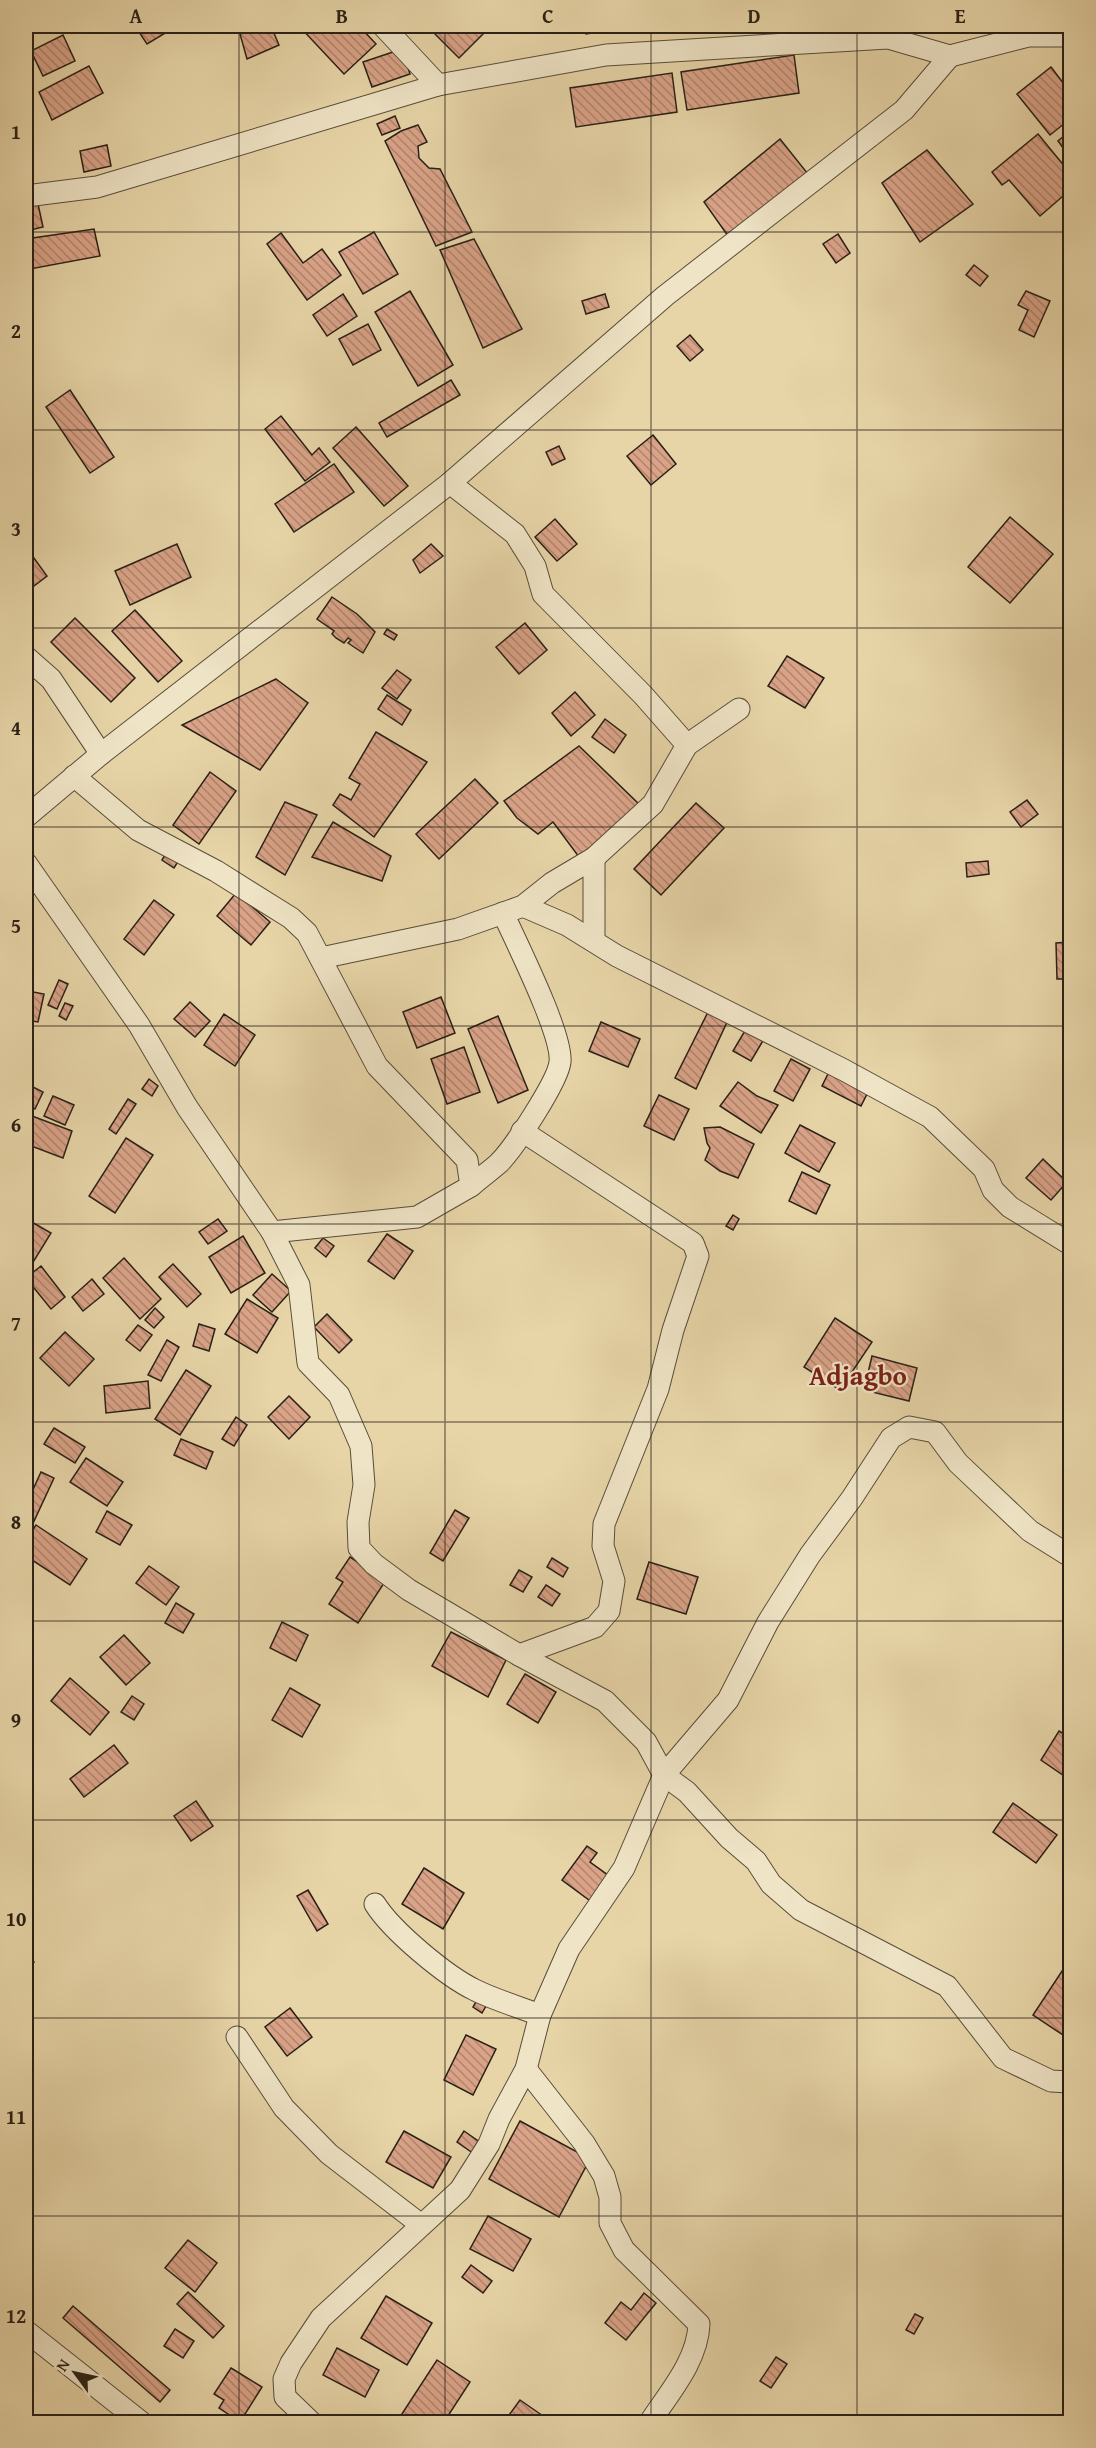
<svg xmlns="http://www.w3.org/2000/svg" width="1096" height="2448" font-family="'Gentium Book Plus',serif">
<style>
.building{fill:url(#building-back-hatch);stroke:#292016;stroke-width:1.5}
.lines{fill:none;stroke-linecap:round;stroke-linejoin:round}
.street-casing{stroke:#584d3a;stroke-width:23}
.street{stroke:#efe4c6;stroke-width:21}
.grid{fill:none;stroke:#292016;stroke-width:1.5;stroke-opacity:0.55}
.labels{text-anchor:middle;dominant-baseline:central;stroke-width:4.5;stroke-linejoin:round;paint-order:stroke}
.quarter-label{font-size:27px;font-weight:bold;fill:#7a1f14;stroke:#efe4c6}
.neatline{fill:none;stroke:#292016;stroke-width:2}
.grid-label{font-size:20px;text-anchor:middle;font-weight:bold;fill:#292016}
</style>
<defs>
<pattern id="building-back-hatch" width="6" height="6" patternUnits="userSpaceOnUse" patternTransform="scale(1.5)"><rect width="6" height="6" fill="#daa388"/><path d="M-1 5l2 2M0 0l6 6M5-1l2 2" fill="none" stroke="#b1846e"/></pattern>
</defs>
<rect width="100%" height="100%" fill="#e7d5a8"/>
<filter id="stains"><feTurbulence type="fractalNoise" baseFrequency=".00333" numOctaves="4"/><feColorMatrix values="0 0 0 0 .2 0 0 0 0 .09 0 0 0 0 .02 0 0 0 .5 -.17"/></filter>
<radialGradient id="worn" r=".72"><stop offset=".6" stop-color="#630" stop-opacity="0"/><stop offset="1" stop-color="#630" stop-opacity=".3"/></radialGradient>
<!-- building -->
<g class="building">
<path d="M135 26H177L147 44Z"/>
<path d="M256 26H271L279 45 247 59 240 34Z"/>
<path d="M299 26H359L376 44 344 74Z"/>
<path d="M427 26H475L483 34 459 58Z"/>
<path d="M585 26H598L599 32 586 34Z"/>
<path d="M63 35 75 61 43 76 31 51Z"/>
<path d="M402 49 410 74 372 87 363 62Z"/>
<path d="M794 55 799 93 687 110 681 72Z"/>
<path d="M89 66 103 93 52 120 39 92Z"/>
<path d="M1051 67 1070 92V119L1050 135 1017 94Z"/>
<path d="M672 73 677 112 576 127 570 88Z"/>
<path d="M395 116 400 128 382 135 377 124Z"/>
<path d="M418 125 427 142 418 146 419 158 429 168 440 169 472 232 436 246 385 141 401 131Z"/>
<path d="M1070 131V158L1058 141Z"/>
<path d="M1038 134 1070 173V190L1040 216 1009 180 1002 185 992 172Z"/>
<path d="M780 139 808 174 728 236 704 202Z"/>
<path d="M107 145 111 166 84 172 80 151Z"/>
<path d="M927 150 973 204 920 242 882 183Z"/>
<path d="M38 204 43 227 26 231V207Z"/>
<path d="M94 229 100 256 30 269 26 261V239Z"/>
<path d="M374 232 398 274 363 294 339 252Z"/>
<path d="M281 233 303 263 322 249 341 275 307 300 267 244Z"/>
<path d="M838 234 850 253 836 263 823 244Z"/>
<path d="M474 239 522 329 483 348 440 250Z"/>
<path d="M974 265 988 276 980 286 966 275Z"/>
<path d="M410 291 453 365 418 386 375 312Z"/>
<path d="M1026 291 1050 301 1034 337 1019 330 1028 310 1018 305Z"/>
<path d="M343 294 357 316 327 336 313 315Z"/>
<path d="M605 294 609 307 586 314 582 301Z"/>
<path d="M368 324 381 350 353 365 339 339Z"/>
<path d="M690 335 703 350 690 361 677 346Z"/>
<path d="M451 380 460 395 387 437 379 423Z"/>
<path d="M70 390 114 457 90 473 46 407Z"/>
<path d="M281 416 312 455 319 448 330 462 305 481 265 429Z"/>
<path d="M356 427 408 486 384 506 333 448Z"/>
<path d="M653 435 676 464 651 485 627 456Z"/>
<path d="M559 446 565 459 552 465 546 452Z"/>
<path d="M334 464 354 492 294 532 275 504Z"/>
<path d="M1010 517 1053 554 1010 603 968 567Z"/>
<path d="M555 519 577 544 557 561 535 537Z"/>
<path d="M177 544 191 577 130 605 115 571Z"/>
<path d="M431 544 443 556 420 573 413 560Z"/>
<path d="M31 554 47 576 26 592V558Z"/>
<path d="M332 597 357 614 375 632 363 653 348 643 351 640 348 638 344 643 336 638 332 634 334 631 317 619Z"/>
<path d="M135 610 182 661 158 682 112 631Z"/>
<path d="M75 618 135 678 111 702 51 642Z"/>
<path d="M525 623 547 650 519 674 496 647Z"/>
<path d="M387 629 397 635 394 640 384 634Z"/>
<path d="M787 656 824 678 805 708 768 686Z"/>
<path d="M397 670 411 680 397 699 382 688Z"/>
<path d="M276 679 308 703 260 770 182 725Z"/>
<path d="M575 692 595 715 571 736 552 713Z"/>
<path d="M387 695 411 710 402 725 378 709Z"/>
<path d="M605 719 626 735 614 753 592 737Z"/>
<path d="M376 732 427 762 374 837 333 805 340 794 351 800 360 784 349 778Z"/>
<path d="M579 746 642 807 579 857 553 822 538 834 517 818 504 801Z"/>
<path d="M210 772 236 791 199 844 173 825Z"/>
<path d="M475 779 498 803 439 859 416 834Z"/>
<path d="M1027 800 1038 814 1021 827 1010 812Z"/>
<path d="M285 802 317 815 285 875 256 857Z"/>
<path d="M696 803 724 828 661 895 634 869Z"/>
<path d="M333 822 391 856 382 881 312 857Z"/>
<path d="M169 848 182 855 174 868 162 860Z"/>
<path d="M988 861 989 874 967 877 966 863Z"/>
<path d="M236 893 270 922 251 945 217 916Z"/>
<path d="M154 900 174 915 144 955 124 939Z"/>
<path d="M1070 942V979H1057L1056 943Z"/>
<path d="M59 980 68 984 57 1009 48 1005Z"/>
<path d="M28 991 44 994 38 1022 26 1020Z"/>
<path d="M441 997 455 1033 417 1048 403 1012Z"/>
<path d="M190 1002 210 1021 195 1037 174 1019Z"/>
<path d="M65 1003 73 1006 66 1020 59 1016Z"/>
<path d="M709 1010 728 1020 696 1089 675 1078Z"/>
<path d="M224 1014 255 1035 235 1066 204 1045Z"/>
<path d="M498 1016 528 1090 498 1103 468 1029Z"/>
<path d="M601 1022 640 1039 628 1067 589 1051Z"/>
<path d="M746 1029 764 1039 751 1061 733 1051Z"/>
<path d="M464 1047 480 1092 447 1104 431 1059Z"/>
<path d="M791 1059 810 1069 793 1101 774 1091Z"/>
<path d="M830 1070 869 1090 861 1106 822 1086Z"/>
<path d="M149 1079 158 1086 152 1096 142 1089Z"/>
<path d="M738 1082 757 1096 778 1105 761 1133 720 1106Z"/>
<path d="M31 1086 43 1092 35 1109 26 1104V1098Z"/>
<path d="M659 1095 689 1109 674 1140 644 1126Z"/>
<path d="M53 1096 74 1105 65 1125 44 1116Z"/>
<path d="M128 1099 136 1104 116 1134 109 1129Z"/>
<path d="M32 1116 72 1131 63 1158 26 1144V1133Z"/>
<path d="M800 1125 835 1143 819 1172 785 1153Z"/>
<path d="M720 1127 754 1144 738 1178 720 1171 705 1160 710 1148 707 1143 704 1128Z"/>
<path d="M126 1138 153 1155 115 1213 89 1196Z"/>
<path d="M1043 1159 1067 1182 1051 1200 1026 1178Z"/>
<path d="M802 1172 830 1185 816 1214 789 1201Z"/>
<path d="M733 1215 739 1219 733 1230 726 1226Z"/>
<path d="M218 1219 227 1231 208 1244 199 1232Z"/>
<path d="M30 1221 51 1233 32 1264 26 1260V1228Z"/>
<path d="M387 1234 413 1251 394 1279 368 1261Z"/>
<path d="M243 1236 265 1273 231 1293 209 1257Z"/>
<path d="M323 1238 334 1246 326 1257 315 1248Z"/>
<path d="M124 1258 161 1299 140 1319 103 1278Z"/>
<path d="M173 1264 201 1294 187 1307 159 1277Z"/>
<path d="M41 1266 65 1297 51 1309 26 1278Z"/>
<path d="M272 1274 291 1291 272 1312 253 1295Z"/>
<path d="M92 1279 104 1294 83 1311 72 1297Z"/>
<path d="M247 1299 278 1318 257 1353 225 1334Z"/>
<path d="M155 1308 164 1317 154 1328 145 1320Z"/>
<path d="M327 1314 352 1340 339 1353 314 1327Z"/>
<path d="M835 1318 872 1342 840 1390 804 1367Z"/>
<path d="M199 1324 215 1329 209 1351 193 1346Z"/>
<path d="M138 1325 152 1335 140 1351 126 1340Z"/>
<path d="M65 1332 94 1359 69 1386 40 1358Z"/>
<path d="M167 1340 179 1347 161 1381 148 1375Z"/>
<path d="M872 1356 917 1368 909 1401 864 1390Z"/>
<path d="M186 1370 211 1386 180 1435 155 1419Z"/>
<path d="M148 1381 150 1408 106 1413 104 1386Z"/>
<path d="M289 1396 310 1417 289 1439 268 1417Z"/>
<path d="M236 1417 247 1425 234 1446 222 1439Z"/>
<path d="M54 1428 85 1447 75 1463 44 1444Z"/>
<path d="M181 1439 213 1452 206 1469 174 1455Z"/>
<path d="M86 1458 123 1482 107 1506 70 1482Z"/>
<path d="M41 1472 54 1478 29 1532 26 1530V1505Z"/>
<path d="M455 1510 469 1518 443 1561 430 1553Z"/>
<path d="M107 1511 132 1525 120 1545 96 1532Z"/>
<path d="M36 1525 87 1559 70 1585 26 1556V1540Z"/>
<path d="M350 1557 386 1580 358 1623 329 1604 343 1582 336 1578Z"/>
<path d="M552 1558 568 1568 563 1577 547 1567Z"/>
<path d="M649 1562 698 1577 686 1614 637 1599Z"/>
<path d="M149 1566 179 1587 166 1605 136 1583Z"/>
<path d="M519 1570 532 1577 523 1592 510 1585Z"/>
<path d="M546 1585 560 1594 552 1606 538 1597Z"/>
<path d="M176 1603 194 1614 183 1633 165 1623Z"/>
<path d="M282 1622 308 1635 296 1661 270 1648Z"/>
<path d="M451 1632 506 1660 488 1697 432 1666Z"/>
<path d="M124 1635 150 1663 126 1685 100 1657Z"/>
<path d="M525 1674 556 1692 538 1723 507 1704Z"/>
<path d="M70 1678 109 1712 90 1735 51 1701Z"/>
<path d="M290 1688 320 1705 302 1737 272 1720Z"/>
<path d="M132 1696 144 1704 134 1720 121 1712Z"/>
<path d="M1059 1731 1070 1738V1780L1041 1760Z"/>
<path d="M114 1745 128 1763 84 1797 70 1779Z"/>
<path d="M196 1801 213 1826 191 1841 174 1816Z"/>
<path d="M1013 1803 1057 1835 1036 1863 993 1832Z"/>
<path d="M587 1846 597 1853 590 1862 612 1878 593 1903 562 1880Z"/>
<path d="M424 1868 464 1893 443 1929 402 1904Z"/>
<path d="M308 1890 328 1924 317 1931 297 1896Z"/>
<path d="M26 1957 34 1962 27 1974 26 1973Z"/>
<path d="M1070 1959V2024L1063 2035 1033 2015Z"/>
<path d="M477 2000 486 2006 482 2013 473 2007Z"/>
<path d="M290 2008 312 2037 287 2056 265 2027Z"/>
<path d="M466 2035 496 2049 473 2095 444 2080Z"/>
<path d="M520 2121 590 2159 559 2217 489 2179Z"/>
<path d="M404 2131 451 2157 433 2188 386 2162Z"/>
<path d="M464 2131 484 2145 477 2156 457 2142Z"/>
<path d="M488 2216 531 2239 513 2271 470 2249Z"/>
<path d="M188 2240 217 2263 195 2292 165 2268Z"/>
<path d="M471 2265 492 2281 483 2293 462 2277Z"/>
<path d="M188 2292 224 2326 213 2338 177 2304Z"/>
<path d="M644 2293 656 2303 626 2340 605 2323 621 2302 631 2310Z"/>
<path d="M386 2296 432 2323 407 2365 361 2338Z"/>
<path d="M73 2306 170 2390 160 2402 63 2318Z"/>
<path d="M915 2314 923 2318 914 2334 906 2330Z"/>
<path d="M175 2329 194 2341 183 2358 164 2346Z"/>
<path d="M337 2348 379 2370 365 2397 323 2375Z"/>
<path d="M776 2357 787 2364 771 2388 760 2381Z"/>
<path d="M437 2360 470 2382 444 2422H402L398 2420Z"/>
<path d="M231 2368 262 2387 240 2422 219 2408 224 2400 214 2394Z"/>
<path d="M520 2400 546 2418 542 2422H504Z"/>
</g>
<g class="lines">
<!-- street casing -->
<g class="street-casing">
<g id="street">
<path d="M383 26 438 85"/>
<path d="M26 196 97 187 438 85 606 55 888 38 950 56 1028 36H1070"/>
<path d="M450 483 515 534 535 566 543 594 643 695 687 745"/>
<path d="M26 657 51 679 101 754"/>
<path d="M74 776 138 830 216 871 291 918 307 933 377 1066 467 1160 471 1186 417 1217 272 1232"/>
<path d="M26 817 101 754 450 483 665 296 904 110 950 56"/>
<path d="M26 863 139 1025 187 1107 272 1232 299 1285 308 1363 339 1395 361 1446 364 1485 358 1522 359 1548 374 1564 409 1590 519 1655 605 1701 646 1742 664 1775 687 1792 729 1838 756 1861 771 1884 801 1910 947 1986 1003 2058 1051 2081 1070 2082"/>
<path d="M523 906 567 925 617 956 844 1070 930 1117 984 1169 993 1190 1010 1207 1070 1244"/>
<path d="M594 941V858"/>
<path d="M321 958 458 929 523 906 552 883 594 858 653 804 687 745 739 709"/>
<path d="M471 1186C480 1178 490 1171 499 1163 514 1148 558 1081 560 1062 563 1035 516 942 503 913"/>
<path d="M519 1655 595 1627 609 1611 614 1581 603 1546 604 1524 658 1389 673 1330 698 1256 693 1243 522 1131"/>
<path d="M375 1904C392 1931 446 1976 475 1990 495 2000 519 2007 540 2015"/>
<path d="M237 2037 284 2108 329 2154 420 2224"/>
<path d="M526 2069 584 2143 604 2176 610 2197V2223L624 2250 699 2324C698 2360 669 2393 650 2422"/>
<path d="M26 2331 141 2422"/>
<path d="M311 2422 285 2397 284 2379 291 2363 321 2318 460 2190 489 2144 499 2119 526 2069 540 2015 569 1949 624 1868 664 1775 728 1700 768 1622 810 1555 852 1498 891 1438 909 1427 935 1432 958 1463 1030 1531 1070 1556"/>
</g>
</g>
<!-- street -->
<use href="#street" class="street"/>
</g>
<!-- grid -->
<path class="grid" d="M239 26V2422M445 26V2422M651 26V2422M857 26V2422M26 232H1070M26 430H1070M26 628H1070M26 827H1070M26 1026H1070M26 1224H1070M26 1422H1070M26 1621H1070M26 1820H1070M26 2018H1070M26 2216H1070"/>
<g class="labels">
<!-- quarter labels -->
<g class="quarter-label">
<text x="858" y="1375">Adjagbo</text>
</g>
</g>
<!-- margin -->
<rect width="1096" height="2448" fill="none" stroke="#e7d5a8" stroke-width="66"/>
<!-- north arrow -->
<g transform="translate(75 2373) rotate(303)" stroke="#efe4c6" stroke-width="4.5" paint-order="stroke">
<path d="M0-4.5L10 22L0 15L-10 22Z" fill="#292016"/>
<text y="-9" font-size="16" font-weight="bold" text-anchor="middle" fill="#292016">N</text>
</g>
<rect x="33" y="33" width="1030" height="2382" class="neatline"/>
<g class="grid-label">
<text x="136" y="23">A</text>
<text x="342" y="23">B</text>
<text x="548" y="23">C</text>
<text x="754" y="23">D</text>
<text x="960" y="23">E</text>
<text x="16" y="139">1</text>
<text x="16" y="338">2</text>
<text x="16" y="536">3</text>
<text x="16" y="735">4</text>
<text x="16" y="933">5</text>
<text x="16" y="1132">6</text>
<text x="16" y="1330">7</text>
<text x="16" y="1529">8</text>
<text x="16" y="1727">9</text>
<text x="16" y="1926">10</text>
<text x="16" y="2124">11</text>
<text x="16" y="2323">12</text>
</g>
<rect width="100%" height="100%" filter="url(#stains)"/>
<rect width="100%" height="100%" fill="url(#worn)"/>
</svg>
